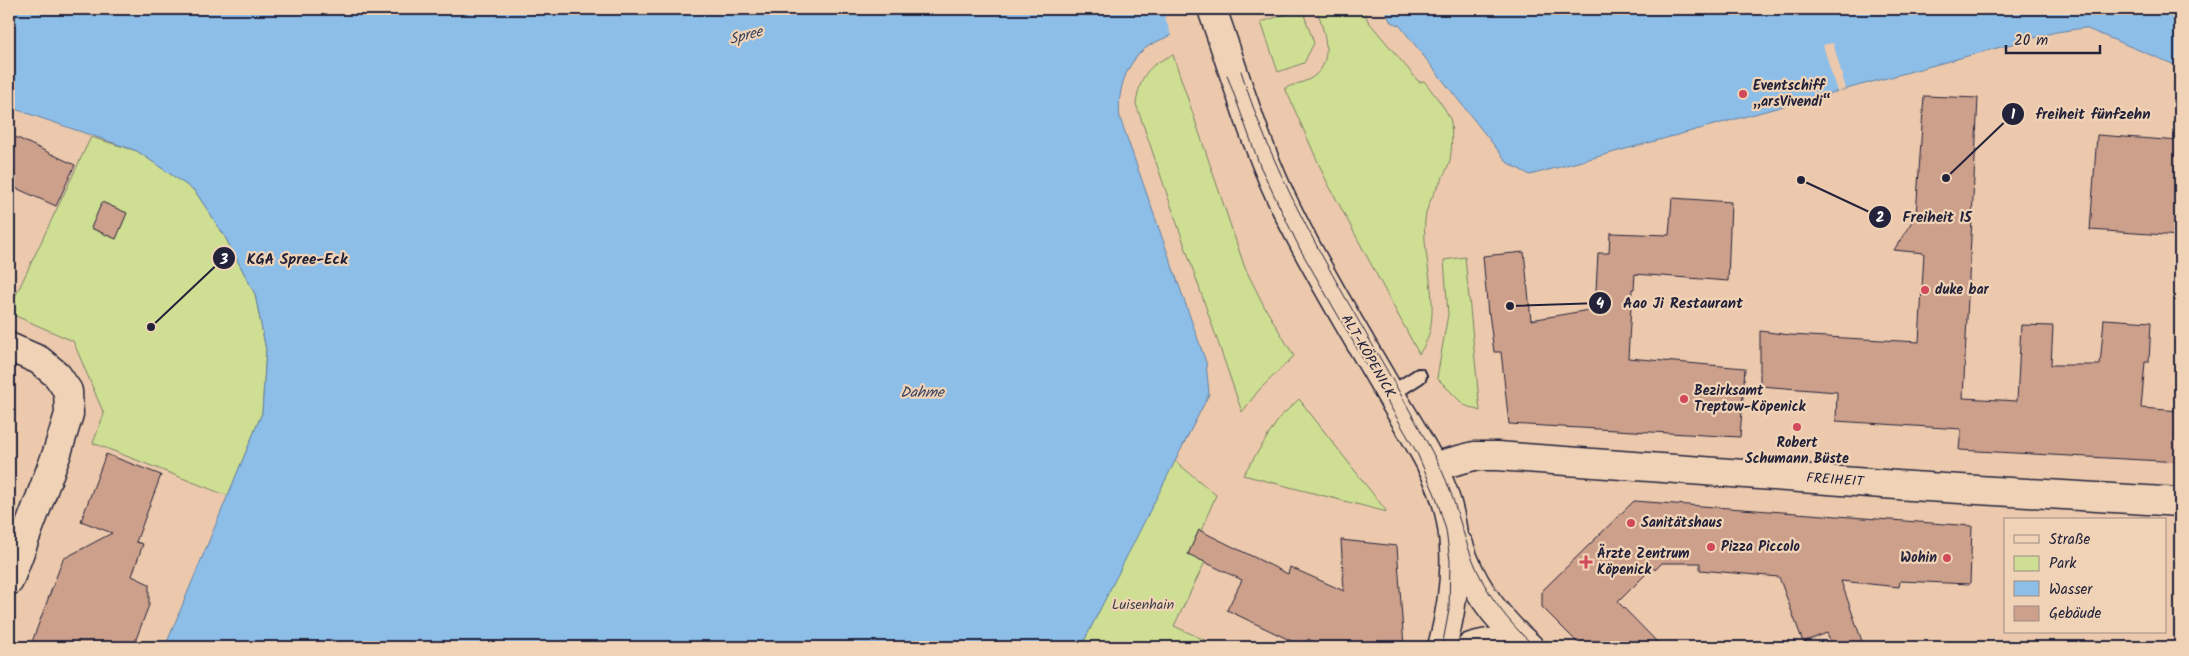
<svg xmlns="http://www.w3.org/2000/svg" width="2189" height="656" font-family="Kalam,sans-serif">
<style>
.green{fill:#cede92;stroke:#788066}
.water{fill:#8dbee8;stroke:#6280a3}
.pier{fill:#ecc9ac}
.building{fill:#cda08b;stroke:#22223b}
.lines{fill:none;stroke-linecap:round;stroke-linejoin:round}
.lane-casing{stroke:#22223b;stroke-width:18}
.street-casing{stroke:#22223b;stroke-width:31}
.lane{stroke:#f0d3b6;stroke-width:14}
.street{stroke:#f0d3b6;stroke-width:28}
.tram{stroke:#22223b;stroke-width:1}
.poi-dot{fill:#d1495b;stroke:#f0d3b6;stroke-width:2}
.labels{text-anchor:middle;dominant-baseline:central;stroke-width:4.5;stroke-linejoin:round;paint-order:stroke}
.poi-label{font-size:14px;font-weight:bold;fill:#22223b;stroke:#f0d3b6;text-anchor:start}
.street-label{font-size:14px;fill:#22223b;stroke:#f0d3b6}
.park-label{font-size:14px;fill:#3c3e48;stroke:#f0d3b6}
.water-label{font-size:15px;font-style:italic;fill:#37415e;stroke:#f0d3b6}
.leader{fill:none;stroke:#22223b;stroke-width:2}
.callout-dot{fill:#22223b;stroke:#f0d3b6;stroke-width:2}
.mark-label{font-size:15px;text-anchor:middle;font-weight:bold;fill:#fff}
.callout-label{font-size:15px;text-anchor:middle;font-weight:bold;fill:#22223b;stroke:#f0d3b6;stroke-width:4.5;stroke-linejoin:round;paint-order:stroke}
</style>
<rect width="100%" height="100%" fill="#ecc9ac"/>
<filter id="ink" filterUnits="userSpaceOnUse"><feTurbulence type="fractalNoise" baseFrequency=".02" numOctaves="2"/><feDisplacementMap in="SourceGraphic" scale="10" xChannelSelector="R" yChannelSelector="G"/><feConvolveMatrix kernelMatrix="1 2 1 2 8 2 1 2 1" color-interpolation-filters="sRGB"/></filter>
<g filter="url(#ink)">
<!-- green -->
<g class="green">
<path d="M1302 9 1314 43 1304 63 1278 72 1261 22Z"/>
<path d="M1317 9H1363L1368 21 1419 82 1424 81C1431 90 1449 112 1451 122 1452 133 1452 150 1450 160 1444 182 1427 197 1425 220 1421 262 1447 317 1419 354L1325 178 1285 88C1292 85 1301 83 1308 80 1337 65 1324 33 1317 9Z"/>
<path d="M1173 55 1245 268 1264 306 1294 356 1259 390 1242 412 1136 104C1140 77 1147 65 1173 55Z"/>
<path d="M91 137 137 151 195 191 224 235 255 294 266 350 262 413 228 496 93 443 104 414 73 341 9 313 13 301Z"/>
<path d="M1465 257 1480 411 1464 405 1437 378 1448 314 1444 260Z"/>
<path d="M1299 399 1387 512 1243 475 1280 417Z"/>
<path d="M1174 460 1216 495 1201 531 1199 530 1189 554 1205 562 1174 626 1220 647H1081Z"/>
</g>
<!-- water -->
<g class="water">
<path d="M9 9H1250C1227 17 1157 36 1142 51 1124 68 1117 94 1120 118L1206 362 1209 394 1081 647H165L262 413 266 350 255 294 224 235 195 191 137 151 9 107Z"/>
<path d="M1385 9H2180V67L2085 28 2056 32 1530 175 1508 163 1400 26 1390 21Z"/>
</g>
<!-- pier -->
<g class="pier">
<path d="M1162 9H1252L1251 11 1172 38Z"/>
<path d="M1833 43 1846 89 1837 92 1823 45Z"/>
</g>
<!-- building -->
<g class="building">
<path d="M1924 96 1978 98 1963 398 2017 401 2021 325 2053 326 2051 365H2100L2104 319 2151 322 2149 362H2145L2141 408 2180 411V462L1959 450 1961 429 1836 421 1837 392 1760 386V331L1790 335 1919 342 1924 253 1894 250 1916 215Z"/>
<path d="M9 134 75 165 56 206 9 185Z"/>
<path d="M2097 135 2180 141V236L2090 230Z"/>
<path d="M1672 198 1731 202 1728 281 1635 274 1634 289H1632L1628 358 1745 368 1740 437 1509 424 1501 352H1494L1489 313 1488 314 1483 256 1524 252 1531 320 1595 309 1598 253H1609L1610 233 1669 235Z"/>
<path d="M102 202 127 213 116 239 91 228Z"/>
<path d="M106 454 161 475 136 542 143 544 132 576 149 584V605L133 647H30L63 559 112 533 81 521Z"/>
<path d="M1634 501 1972 526 1970 584 1900 581 1899 587 1841 581 1864 647H1833L1827 633 1803 642 1779 577 1700 570V563H1662L1655 570 1653 567 1618 602 1662 647H1582L1542 607V591Z"/>
<path d="M1199 530 1288 574 1290 567 1344 591 1341 540 1397 546 1404 647H1324L1308 639 1304 647 1227 610 1242 580 1188 554Z"/>
</g>
<g class="lines">
<!-- lane casing -->
<g class="lane-casing">
<path id="lane" d="M1391 394 1419 376"/>
</g>
<!-- street casing -->
<g class="street-casing">
<g id="street">
<path d="M1212 9C1236 77 1256 149 1289 214 1321 279 1360 341 1396 404 1417 439 1442 476 1450 516 1459 559 1453 606 1442 647"/>
<path d="M9 347 39 360 57 375 68 391 69 414 57 453 9 581"/>
<path d="M1432 467 1474 456H1497L1911 486 2180 502"/>
<path d="M1459 545C1471 586 1497 619 1529 647"/>
<path d="M1471 647C1489 641 1507 641 1525 647"/>
</g>
</g>
<!-- lane -->
<use href="#lane" class="lane"/>
<!-- street -->
<use href="#street" class="street"/>
<!-- tram -->
<g class="tram">
<path d="M1241 71C1285 215 1374 337 1442 471 1455 499 1461 529 1472 558 1486 594 1507 621 1535 647"/>
<path d="M1227 75 1260 166 1300 249 1417 453 1436 497 1446 530 1450 561 1449 610 1442 647"/>
</g>
</g>
</g>
<!-- markers -->
<g class="poi-dot">
<circle cx="1743" cy="94" r="5"/>
<circle cx="1925" cy="290" r="5"/>
<circle cx="1684" cy="399" r="5"/>
<circle cx="1797" cy="427" r="5"/>
<circle cx="1631" cy="523" r="5"/>
<circle cx="1711" cy="547" r="5"/>
<circle cx="1947" cy="558" r="5"/>
<path d="M1583.5 554.5h5v5h5v5h-5v5h-5v-5h-5v-5h5z"/>
</g>
<g class="labels">
<!-- poi labels -->
<g class="poi-label">
<text x="1753" y="86">Eventschiff<tspan x="1753" dy="16">„arsVivendi“</tspan></text>
<text x="1935" y="290">duke bar</text>
<text x="1694" y="391">Bezirksamt<tspan x="1694" dy="16">Treptow-Köpenick</tspan></text>
<text x="1797" y="443" text-anchor="middle">Robert<tspan x="1797" dy="16">Schumann Büste</tspan></text>
<text x="1641" y="523">Sanitätshaus</text>
<text x="1721" y="547">Pizza Piccolo</text>
<text x="1597" y="554">Ärzte Zentrum<tspan x="1597" dy="16">Köpenick</tspan></text>
<text x="1937" y="558" text-anchor="end">Wohin</text>
</g>
<!-- street labels -->
<g class="street-label">
<text transform="translate(1368 356) rotate(60)">ALT-KÖPENICK</text>
<text transform="translate(1835 480) rotate(4)">FREIHEIT</text>
</g>
<!-- park labels -->
<g class="park-label">
<text x="1143" y="605">Luisenhain</text>
</g>
<!-- water labels -->
<g class="water-label">
<text transform="translate(746 36) rotate(-15)">Spree</text>
<text x="922" y="393">Dahme</text>
</g>
</g>
<!-- callouts -->
<path class="leader" d="M1946 178L2013 114M1801 180L1880 217M151 327L224 258M1510 306L1600 303"/>
<g class="callout-dot">
<circle cx="1946" cy="178" r="5"/>
<circle cx="1801" cy="180" r="5"/>
<circle cx="151" cy="327" r="5"/>
<circle cx="1510" cy="306" r="5"/>
<circle cx="2013" cy="114" r="12"/>
<circle cx="1880" cy="217" r="12"/>
<circle cx="224" cy="258" r="12"/>
<circle cx="1600" cy="303" r="12"/>
</g>
<g class="mark-label">
<text x="2013" y="119">1</text>
<text x="1880" y="222">2</text>
<text x="224" y="264">3</text>
<text x="1600" y="308">4</text>
</g>
<g class="callout-label">
<text x="2093" y="119">freiheit fünfzehn</text>
<text x="1937" y="222">Freiheit 15</text>
<text x="297" y="264">KGA Spree-Eck</text>
<text x="1683" y="308">Aao Ji Restaurant</text>
</g>
<!-- margin -->
<rect width="2189" height="656" fill="none" stroke="#f0d3b6" stroke-width="30"/>
<rect x="15" y="15" width="2159" height="626" fill="none" stroke="#22223b" stroke-width="2" filter="url(#ink)"/>
<!-- legend -->
<rect x="2004" y="518" width="162" height="115" fill="#f0d3b6" stroke="#9e8c85"/>
<rect x="2014" y="535" width="25" height="8" fill="#f0d3b6" stroke="#9e8c85"/>
<text x="2049" y="544" font-size="15" fill="#22223b">Straße</text>
<rect x="2014" y="556" width="25" height="15" fill="#cede92" stroke="#9e8c85"/>
<text x="2049" y="568" font-size="15" fill="#22223b">Park</text>
<rect x="2014" y="581" width="25" height="15" fill="#8dbee8" stroke="#9e8c85"/>
<text x="2049" y="594" font-size="15" fill="#22223b">Wasser</text>
<rect x="2014" y="606" width="25" height="15" fill="#cda08b" stroke="#9e8c85"/>
<text x="2049" y="618" font-size="15" fill="#22223b">Gebäude</text>
<!-- scale -->
<path d="M2006 45v8h94v-8" fill="none" stroke="#22223b" stroke-width="2.5"/>
<text x="2014" y="45" font-size="15" fill="#22223b" stroke="#f0d3b6" stroke-width="4" paint-order="stroke">20 m</text>
</svg>
